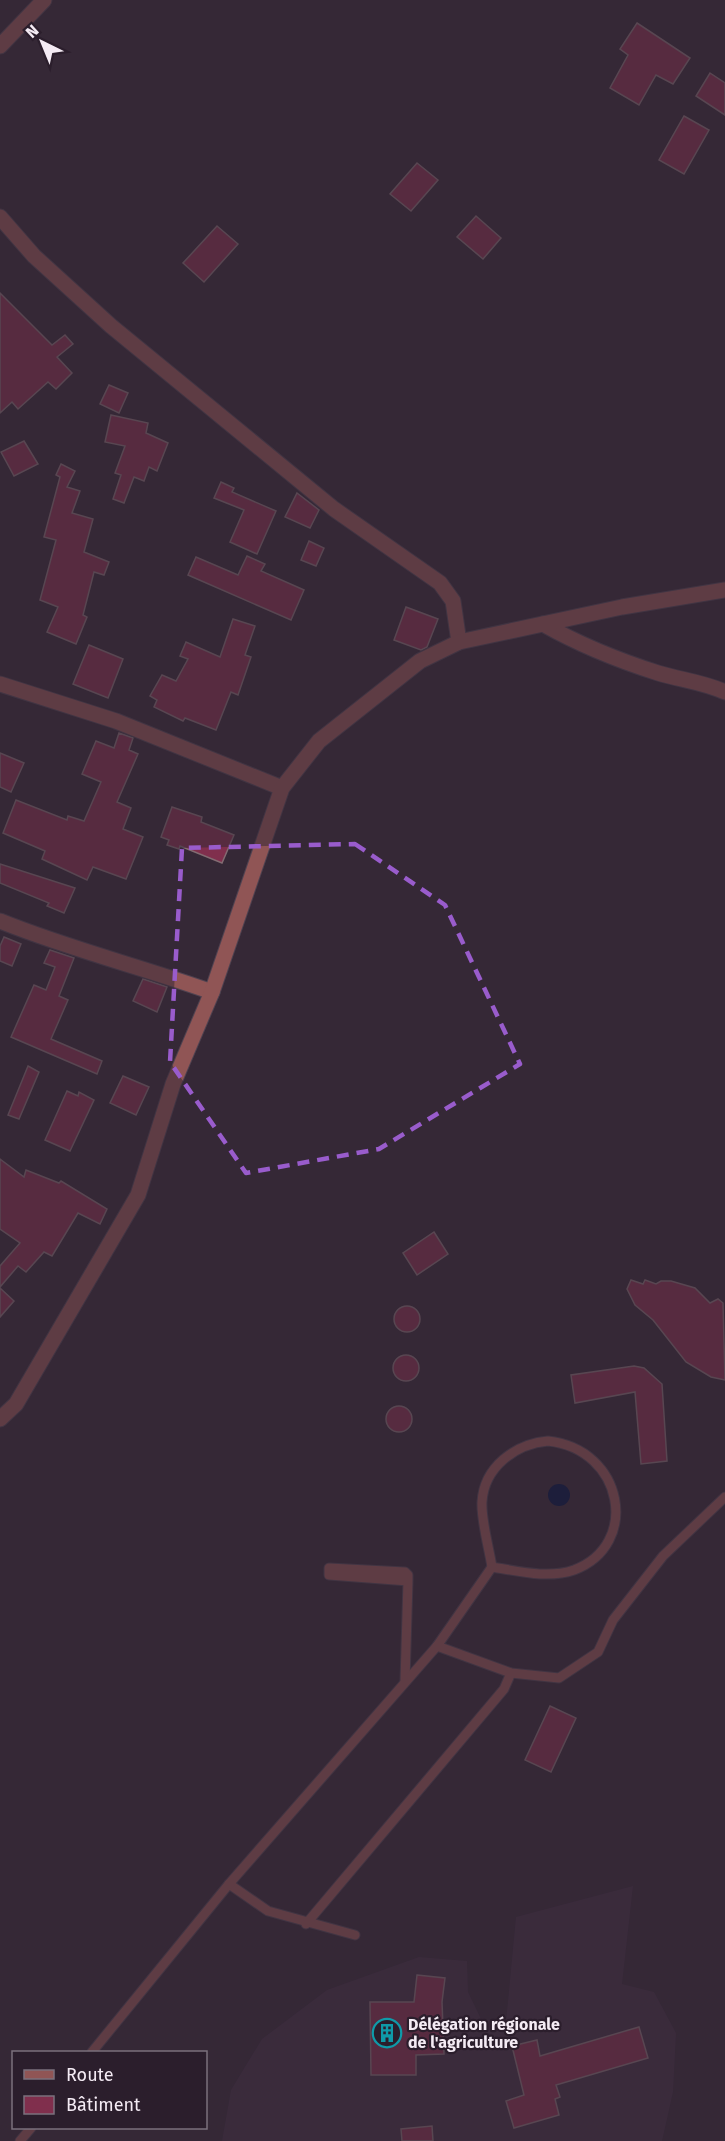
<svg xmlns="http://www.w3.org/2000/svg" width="725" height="2141" font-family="'Fira Sans',sans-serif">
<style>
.built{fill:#412f42}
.water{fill:#001240}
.building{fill:#802f4d;stroke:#836b72;stroke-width:1.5}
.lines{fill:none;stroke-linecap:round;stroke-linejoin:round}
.service-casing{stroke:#504351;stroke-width:11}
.minor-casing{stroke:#504351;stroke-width:17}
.service{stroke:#905555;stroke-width:9}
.minor{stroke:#905555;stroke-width:15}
.marked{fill:none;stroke:#995ccc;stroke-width:4.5;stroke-dasharray:12 8;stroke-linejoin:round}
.labels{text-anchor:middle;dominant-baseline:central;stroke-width:4.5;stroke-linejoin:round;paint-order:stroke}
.poi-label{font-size:16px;font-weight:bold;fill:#f4ebf4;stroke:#2b1e2c;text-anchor:start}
</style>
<rect width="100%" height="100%" fill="#352836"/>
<!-- built -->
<path class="built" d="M633 1886 622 1984 654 1992 676 2033 673 2092 662 2141H222L231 2090 262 2039 327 1990 419 1957 467 1961 468 1992 481 2019 506 2022 516 1917Z"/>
<!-- water -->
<circle class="water" cx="559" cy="1495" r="11"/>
<!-- building -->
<g class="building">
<path d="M637 23 690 58 673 84 656 75 639 105 610 88 628 55 620 49Z"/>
<path d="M710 73 725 83V115L696 96Z"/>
<path d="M684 116 709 130 684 174 659 160Z"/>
<path d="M417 163 438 180 411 211 390 194Z"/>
<path d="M476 216 501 238 483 259 457 237Z"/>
<path d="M217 226 238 244 204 282 183 263Z"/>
<path d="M0 293 52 345 65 335 73 344 57 357 72 373 56 389 48 382 18 409 12 402 0 413Z"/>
<path d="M109 385 128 393 119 413 100 404Z"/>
<path d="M111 415 148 423 146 433 168 443 157 471 149 467 144 481 134 477 124 503 113 499 121 475 115 473 125 446 105 442Z"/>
<path d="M24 441 38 464 14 476 1 452Z"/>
<path d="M61 464 75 471 67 487 80 491 72 513 93 519 84 552 109 562 104 575 94 572 83 615 87 617 76 644 47 632 58 607 40 600 56 540 44 537 60 477 56 475Z"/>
<path d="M221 482 234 488 232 492 276 511 257 554 230 542 244 510 214 498Z"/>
<path d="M297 493 319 510 310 528 285 517Z"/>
<path d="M309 541 324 548 316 566 301 560Z"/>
<path d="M247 556 265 564 261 571 304 590 291 620 188 575 196 557 238 575Z"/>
<path d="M406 607 438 619 427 647 421 650 394 640Z"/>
<path d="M233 619 255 626 245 655 251 657 238 695 231 692 216 730 185 718 183 721 154 707 157 700 150 696 162 675 176 681 188 659 180 656 186 642 220 657Z"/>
<path d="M89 645 123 659 108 698 73 684Z"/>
<path d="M119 733 133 738 129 750 138 754 117 802 131 808 123 829 143 837 126 879 93 867 87 880 42 859 45 851 3 833 16 800 67 820 68 816 84 821 101 782 82 774 96 741 114 748Z"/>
<path d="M0 753 24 763 11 792 0 787Z"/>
<path d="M172 807 202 817 201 822 234 835 222 863 180 846 179 849 167 845 169 840 161 837Z"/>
<path d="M0 864 75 888 64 913 47 906 49 903 0 883Z"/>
<path d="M4 937 21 944 12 966 0 961V946Z"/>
<path d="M50 950 74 958 59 996 68 1000 51 1039 102 1061 97 1074 11 1037 34 985 46 990 55 967 44 963Z"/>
<path d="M143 979 167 987 157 1012 133 1001Z"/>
<path d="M28 1066 39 1072 19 1119 8 1115Z"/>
<path d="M123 1076 149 1087 136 1115 110 1103Z"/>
<path d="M67 1091 78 1096 79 1092 94 1100 70 1151 45 1140Z"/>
<path d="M0 1159 24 1177 26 1170 59 1183 61 1181 107 1209 100 1224 78 1213 52 1256 44 1252 26 1272 18 1266 0 1287V1266L20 1243 0 1229Z"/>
<path d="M434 1232 448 1254 417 1275 403 1253Z"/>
<path d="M631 1280 643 1284 645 1280 656 1284 661 1281H671L695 1288 710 1303 718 1299 723 1303 725 1380 711 1377 686 1362 653 1320 635 1305 627 1289Z"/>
<path d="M0 1288 14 1301 0 1317Z"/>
<circle cx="407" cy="1319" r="13"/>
<circle cx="406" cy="1368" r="13"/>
<path d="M634 1366 644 1368 662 1384 667 1461 641 1464 635 1392 575 1403 571 1375Z"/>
<circle cx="399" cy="1419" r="13"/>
<path d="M550 1706 576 1718 551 1772 525 1760Z"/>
<path d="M417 1975 445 1978 442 2002 444 2054 416 2055V2075H371L370 2002H414Z"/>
<path d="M639 2027 648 2058 556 2085 560 2097 555 2099 559 2115 514 2128 506 2101 524 2095 512 2046 537 2040 540 2056Z"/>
<path d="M432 2126 433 2141H402L401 2129Z"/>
</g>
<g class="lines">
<!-- service casing -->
<g class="service-casing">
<g id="service">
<path d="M548 1441C624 1449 641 1545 574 1570 548 1579 518 1571 492 1567 489 1548 481 1520 482 1502 484 1467 515 1444 548 1441Z"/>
<path d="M437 1646 511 1673 559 1678 598 1652 613 1620 663 1556 725 1497"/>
<path d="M405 1681 408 1581 329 1575V1568L405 1572 408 1575V1581"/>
<path d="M229 1884 268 1911 355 1935"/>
<path d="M306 1924 504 1689 511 1673"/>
<path d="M92 2052 229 1884 437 1646 492 1567"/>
<path d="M20 2141 31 2128"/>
</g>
</g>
<!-- minor casing -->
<g class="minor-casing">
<g id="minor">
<path d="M0 46 44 0"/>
<path d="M0 217 34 256 111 326 334 509 440 583 453 601 459 642"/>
<path d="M543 624C580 645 617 660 658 673 681 680 703 682 725 692"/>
<path d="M0 684 116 721 282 788"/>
<path d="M0 921C69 949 142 967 212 992"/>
<path d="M0 1419 16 1404 138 1195 173 1084 212 992 282 788 319 741 420 661 459 642 622 607 725 590"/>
</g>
</g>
<!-- service -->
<use href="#service" class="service"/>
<!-- minor -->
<use href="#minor" class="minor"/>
</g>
<!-- marked area -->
<path d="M0 0H725V2141H0ZM355 844 445 905 520 1064 379 1149 246 1173 170 1062 182 848Z" fill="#352836" fill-opacity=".55" fill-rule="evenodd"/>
<path class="marked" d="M355 844 445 905 520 1064 379 1149 246 1173 170 1062 182 848Z"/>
<!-- icons -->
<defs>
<g id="building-ring" transform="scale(1.5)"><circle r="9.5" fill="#2b1e2c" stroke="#0f9aa8" stroke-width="1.5"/><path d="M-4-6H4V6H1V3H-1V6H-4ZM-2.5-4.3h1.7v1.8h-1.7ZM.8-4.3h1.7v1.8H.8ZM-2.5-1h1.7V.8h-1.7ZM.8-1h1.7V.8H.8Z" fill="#0f9aa8"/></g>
</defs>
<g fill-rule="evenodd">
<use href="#building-ring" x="387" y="2033"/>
</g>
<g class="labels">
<!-- poi labels -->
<g class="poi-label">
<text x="408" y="2024">Délégation régionale<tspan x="408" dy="18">de l'agriculture</tspan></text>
</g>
</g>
<!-- legend -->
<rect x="12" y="2051" width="195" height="78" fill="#2b1e2c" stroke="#7b707c" stroke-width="1.5"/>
<rect x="24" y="2070" width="30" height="9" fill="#905555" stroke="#7b707c" stroke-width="1.5"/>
<text x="66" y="2081" font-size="18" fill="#f4ebf4">Route</text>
<rect x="24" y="2096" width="30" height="18" fill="#802f4d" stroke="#7b707c" stroke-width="1.5"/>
<text x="66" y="2111" font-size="18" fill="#f4ebf4">Bâtiment</text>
<!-- north arrow -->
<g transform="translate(42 42) rotate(317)" stroke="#2b1e2c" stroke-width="4.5" paint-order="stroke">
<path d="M0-4.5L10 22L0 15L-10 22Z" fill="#f4ebf4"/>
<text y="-9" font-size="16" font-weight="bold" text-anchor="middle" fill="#f4ebf4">N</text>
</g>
</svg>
